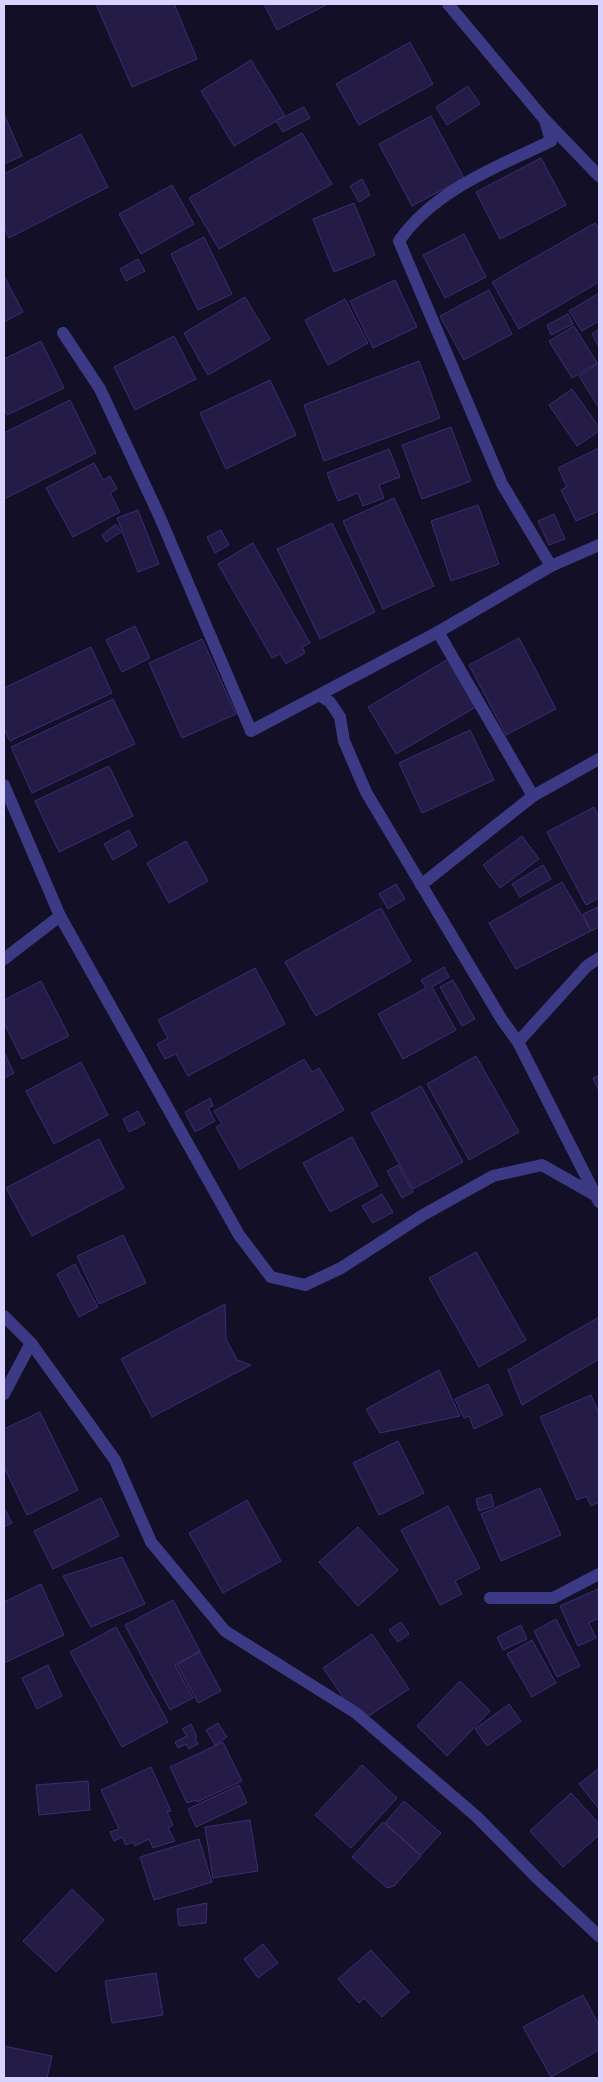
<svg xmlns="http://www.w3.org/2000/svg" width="603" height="2082" font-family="'Noto Sans',sans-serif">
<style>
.building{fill:#241b47;stroke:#3b2d73}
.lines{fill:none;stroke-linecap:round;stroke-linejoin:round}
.minor{stroke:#3d3a85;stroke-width:12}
</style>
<rect width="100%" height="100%" fill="#130f26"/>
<!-- building -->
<g class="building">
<path d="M96 4H174L197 59 132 87Z"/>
<path d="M264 4H328L277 30Z"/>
<path d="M410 42 433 84 359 125 336 84Z"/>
<path d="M251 60 285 116 234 146 201 91Z"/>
<path d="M468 86 480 104 447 125 436 107Z"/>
<path d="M304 107 310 118 283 132 276 121Z"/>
<path d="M4 114 22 156 4 164Z"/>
<path d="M431 116 464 178 412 206 379 144Z"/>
<path d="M302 133 332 184 219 249 189 198Z"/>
<path d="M81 134 108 187 9 238 4 228V174Z"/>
<path d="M541 158 566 205 500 239 476 192Z"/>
<path d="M362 179 370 195 359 202 350 186Z"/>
<path d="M172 185 194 224 141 254 119 214Z"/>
<path d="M354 203 375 255 334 272 313 219Z"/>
<path d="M595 223 599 230V282L519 329 492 282Z"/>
<path d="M464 234 486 277 445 298 423 255Z"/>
<path d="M204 237 232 294 198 310 171 254Z"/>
<path d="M138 259 145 271 126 281 120 269Z"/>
<path d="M4 276 23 312 4 322Z"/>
<path d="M395 280 417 327 373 348 350 301Z"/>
<path d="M489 290 512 334 464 360 440 316Z"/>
<path d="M599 293V321L582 331 569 311Z"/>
<path d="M245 297 270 339 208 375 184 333Z"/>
<path d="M345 299 368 343 328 365 305 320Z"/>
<path d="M568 314 573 324 551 335 547 325Z"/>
<path d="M574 326 597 363 572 378 549 341Z"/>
<path d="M599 329V347L592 334Z"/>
<path d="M174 336 196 379 135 410 114 367Z"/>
<path d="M41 341 64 388 7 415 4 408V359Z"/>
<path d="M419 361 440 418 324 461 304 405Z"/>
<path d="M599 363V408L579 376Z"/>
<path d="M270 380 296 435 226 469 200 413Z"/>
<path d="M572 389 599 427V431L577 446 549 405Z"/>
<path d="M70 400 96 453 4 499V433Z"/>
<path d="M451 427 471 481 422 499 402 445Z"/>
<path d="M599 448V511L576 521 561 490 567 487 558 468Z"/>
<path d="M389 449 400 477 379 485 384 498 363 506 358 493 338 501 327 473Z"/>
<path d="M94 463 103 480 110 476 117 489 110 493 120 512 73 537 46 488Z"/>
<path d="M394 498 434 586 383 609 343 521Z"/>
<path d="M478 505 499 564 451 581 431 521Z"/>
<path d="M138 510 159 564 138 572 117 518Z"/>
<path d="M554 514 565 539 549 545 538 521Z"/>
<path d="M332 523 375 612 320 639 277 549Z"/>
<path d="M116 524 121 532 106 542 102 535Z"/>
<path d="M221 530 229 545 215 553 207 537Z"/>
<path d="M253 543 310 643 302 647 305 653 286 664 280 654 272 658 218 564Z"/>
<path d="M135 626 150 658 122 672 106 640Z"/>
<path d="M519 638 556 709 506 735 469 665Z"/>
<path d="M202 639 236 714 182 738 149 663Z"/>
<path d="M91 647 112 693 10 741 4 729V688Z"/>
<path d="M448 659 476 707 396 754 368 707Z"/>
<path d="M113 699 135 744 32 793 11 747Z"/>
<path d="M470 730 494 780 422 813 399 763Z"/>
<path d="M109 766 133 816 59 852 35 801Z"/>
<path d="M594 807 599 817V898L586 905 547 832Z"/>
<path d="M129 830 137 846 113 860 104 844Z"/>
<path d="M522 836 539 859 500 888 483 865Z"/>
<path d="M186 841 208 881 169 903 147 863Z"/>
<path d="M543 865 551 879 520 897 512 884Z"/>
<path d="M562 882 591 931 516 969 489 923Z"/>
<path d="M396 884 405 899 388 909 379 894Z"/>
<path d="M598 907 599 927 591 931 583 914Z"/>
<path d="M381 908 411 961 316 1016 285 962Z"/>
<path d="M444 967 449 977 432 987 456 1030 403 1059 378 1014 426 988 421 980Z"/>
<path d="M255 968 285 1024 188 1076 176 1054 165 1059 157 1044 168 1038 158 1020Z"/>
<path d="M453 980 475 1019 462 1026 440 987Z"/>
<path d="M41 981 69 1036 22 1059 4 1023V1000Z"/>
<path d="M4 1052 14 1073 4 1078Z"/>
<path d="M476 1056 519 1132 469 1160 427 1084Z"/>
<path d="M304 1059 312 1072 319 1068 344 1110 240 1169 216 1127 222 1124 214 1111Z"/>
<path d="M81 1062 108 1115 54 1144 26 1091Z"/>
<path d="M599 1075V1091L593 1078Z"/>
<path d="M421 1086 463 1162 413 1189 371 1113Z"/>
<path d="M210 1098 213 1106 208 1108 215 1121 195 1132 185 1112Z"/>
<path d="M138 1111 145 1124 129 1132 123 1119Z"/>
<path d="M352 1137 378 1186 330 1212 303 1163Z"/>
<path d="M99 1139 124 1188 32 1236 6 1188Z"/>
<path d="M398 1165 413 1192 402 1198 387 1171Z"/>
<path d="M382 1194 393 1212 373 1223 362 1206Z"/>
<path d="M123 1235 146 1283 99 1304 77 1256Z"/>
<path d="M476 1252 526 1340 479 1367 429 1278Z"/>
<path d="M75 1264 98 1307 79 1317 57 1274Z"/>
<path d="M225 1304 226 1339 237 1360 251 1365 152 1417 121 1359Z"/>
<path d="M599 1317V1359L522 1405 508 1370Z"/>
<path d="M439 1370 460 1416 380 1433 366 1409Z"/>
<path d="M488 1384 503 1415 474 1429 469 1416 464 1418 455 1399Z"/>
<path d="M591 1395 599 1414V1502L591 1506 586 1496 577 1500 540 1417Z"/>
<path d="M40 1412 78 1490 27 1515 4 1467V1429Z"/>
<path d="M398 1441 424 1493 379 1515 353 1463Z"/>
<path d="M540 1488 561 1535 501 1561 481 1514Z"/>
<path d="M491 1494 494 1506 479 1511 476 1499Z"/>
<path d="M101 1498 119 1536 53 1569 34 1531Z"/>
<path d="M247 1500 281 1561 223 1593 189 1533Z"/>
<path d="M448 1506 480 1568 455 1581 462 1594 440 1605 401 1530Z"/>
<path d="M4 1508 12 1523 4 1527Z"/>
<path d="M358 1527 398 1570 358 1606 319 1562Z"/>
<path d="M122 1557 145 1604 91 1627 63 1576Z"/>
<path d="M41 1584 64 1635 4 1663V1602Z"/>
<path d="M598 1589 599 1618 589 1623 596 1638 578 1646 560 1606Z"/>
<path d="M173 1600 200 1651 175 1665 193 1698 170 1710 125 1625Z"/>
<path d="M556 1619 580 1666 557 1677 534 1631Z"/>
<path d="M401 1622 409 1634 398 1642 389 1630Z"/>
<path d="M521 1625 527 1639 503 1650 497 1637Z"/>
<path d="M116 1627 168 1722 122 1747 70 1652Z"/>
<path d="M372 1634 409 1689 360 1722 323 1668Z"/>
<path d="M532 1640 556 1683 532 1697 507 1654Z"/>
<path d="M200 1652 221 1691 198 1703 177 1664Z"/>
<path d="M48 1665 62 1696 37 1709 22 1678Z"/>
<path d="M460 1681 490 1711 447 1756 417 1726Z"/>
<path d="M509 1704 521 1721 487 1746 475 1729Z"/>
<path d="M218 1723 227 1737 215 1745 206 1730Z"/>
<path d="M191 1724 197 1737 195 1738 198 1744 189 1749 186 1744 178 1748 175 1742 187 1736 182 1729Z"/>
<path d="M223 1742 242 1781 197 1802 196 1800 187 1803 170 1767Z"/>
<path d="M362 1765 397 1798 351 1848 315 1815Z"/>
<path d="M151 1767 171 1811 167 1812 173 1825 168 1828 175 1841 153 1848 149 1839 135 1846 133 1842 126 1845 122 1837 114 1841 110 1832 119 1829 101 1790Z"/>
<path d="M599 1768V1809L579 1784Z"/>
<path d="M88 1781 90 1810 39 1815 36 1785Z"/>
<path d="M239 1785 247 1803 196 1827 188 1809Z"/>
<path d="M571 1793 599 1824V1835L563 1867 530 1831Z"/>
<path d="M404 1801 441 1833 421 1855 385 1823Z"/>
<path d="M250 1820 258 1871 213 1878 205 1827Z"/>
<path d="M383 1822 421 1856 394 1886 387 1888 352 1857Z"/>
<path d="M199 1839 212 1882 154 1900 140 1857Z"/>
<path d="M72 1889 104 1920 56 1972 23 1941Z"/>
<path d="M207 1903 206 1923 179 1926 177 1909Z"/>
<path d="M263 1944 278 1963 258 1978 244 1959Z"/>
<path d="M371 1950 409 1992 382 2017 364 1998 359 2003 338 1979Z"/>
<path d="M156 1973 163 2015 112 2023 105 1981Z"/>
<path d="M583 1995 599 2025V2050L551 2077 523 2027Z"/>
<path d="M4 2046 52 2056 47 2078H4Z"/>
</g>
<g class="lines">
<!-- minor -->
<g class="minor">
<path d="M448 4 545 120 599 176"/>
<path d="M545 120 551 141C497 167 434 190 399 241L502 484 551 566"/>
<path d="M63 333 100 389 158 513 251 731 438 632 551 566 599 545"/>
<path d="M438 632 533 796"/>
<path d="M319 695 330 702 340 717 344 741 366 792 502 1020 518 1042 599 1202"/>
<path d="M4 785 60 916 239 1235 271 1277 305 1285 341 1268 423 1215 493 1176 542 1165 593 1194"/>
<path d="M421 885 533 796 599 759"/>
<path d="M4 959 60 916"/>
<path d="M518 1042 587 966 599 958"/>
<path d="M4 1316 31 1343 115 1460 151 1542 225 1631 356 1713 477 1817 536 1877 599 1936"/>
<path d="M4 1394 31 1343"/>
<path d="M490 1598H553L599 1574"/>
</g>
</g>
<!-- border -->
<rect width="603" height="2082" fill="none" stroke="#d9d4ff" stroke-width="10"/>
</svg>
